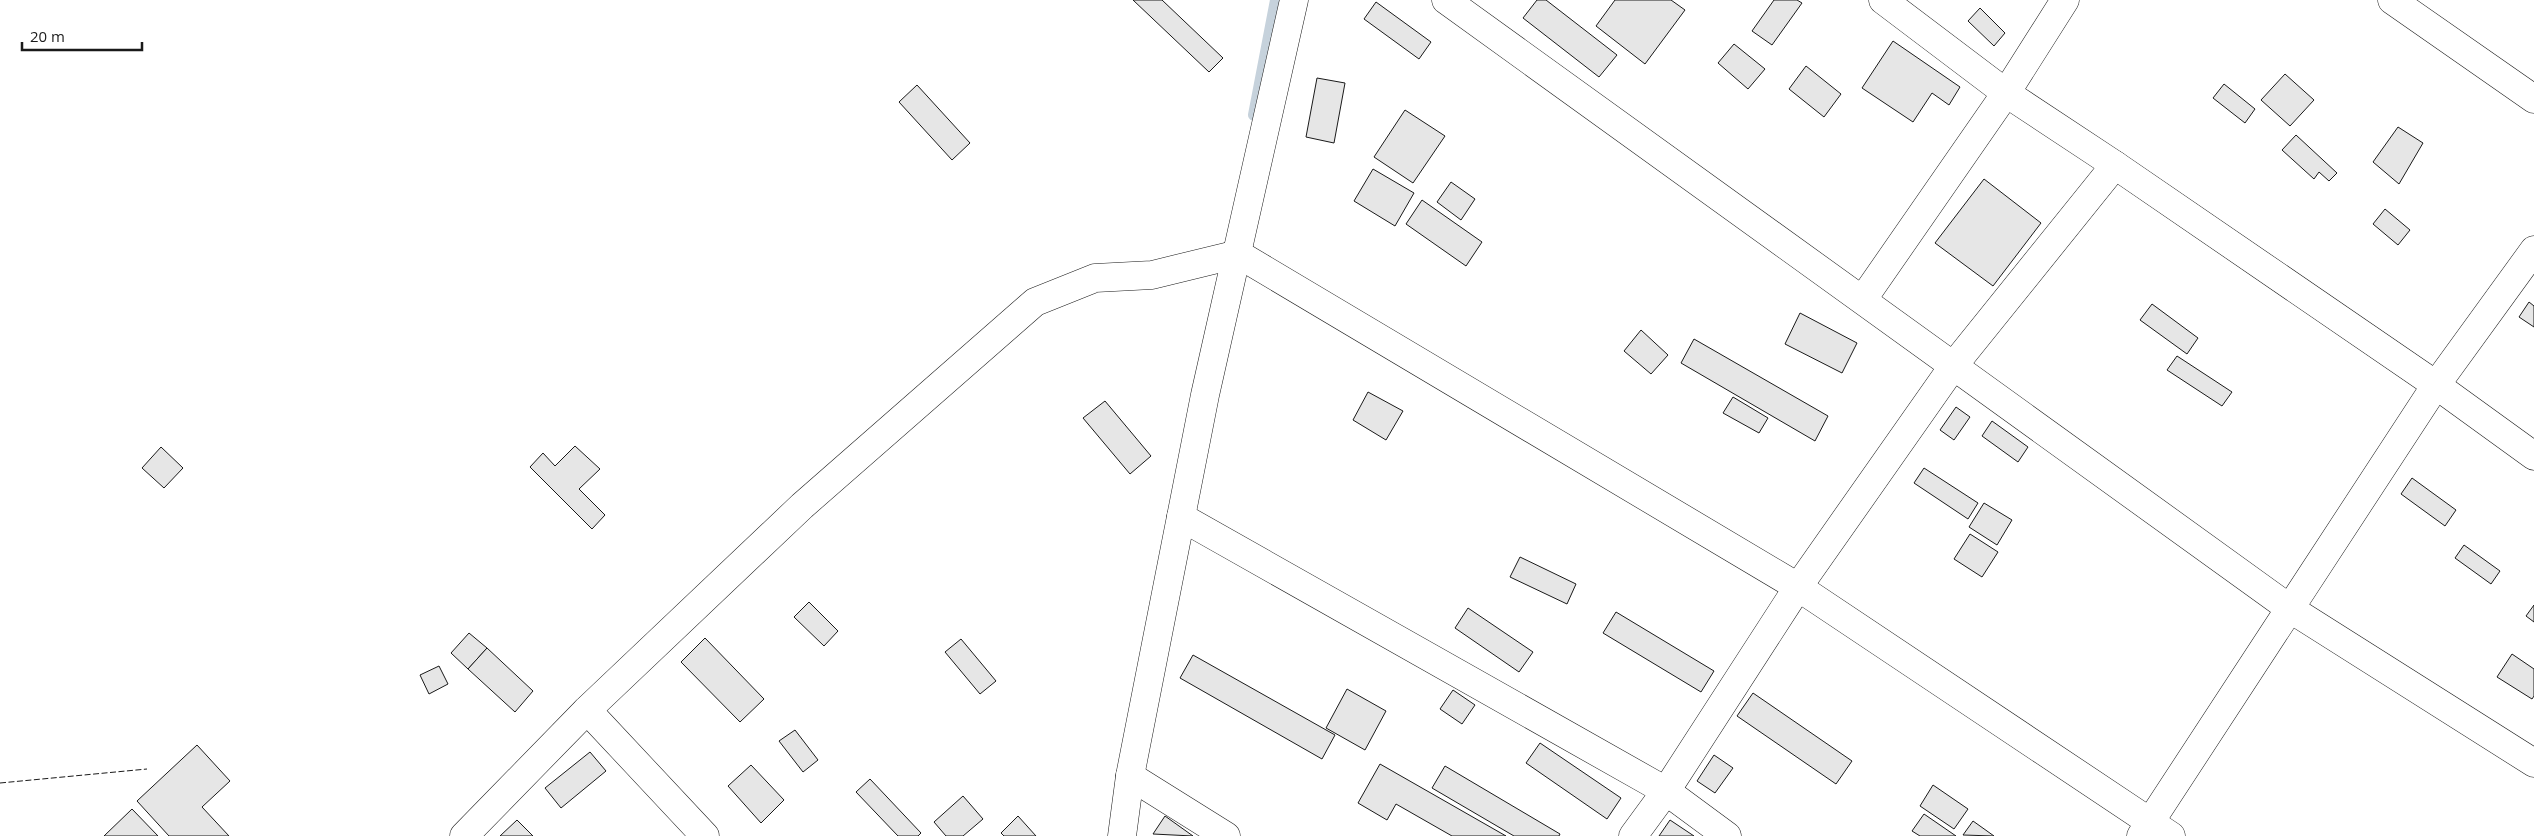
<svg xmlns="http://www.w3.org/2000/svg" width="2534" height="836" font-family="'Open Sans',sans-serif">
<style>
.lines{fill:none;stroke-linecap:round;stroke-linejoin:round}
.stream{stroke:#c6d2dc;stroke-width:12}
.building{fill:#e6e6e6;stroke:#1a1a1a}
.minor-casing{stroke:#1a1a1a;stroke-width:29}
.minor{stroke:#fff;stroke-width:28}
.fence{stroke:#1a1a1a;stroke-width:1;stroke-dasharray:6 2.5;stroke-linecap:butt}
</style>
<rect width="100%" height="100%" fill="#fff"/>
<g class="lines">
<!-- stream -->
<path class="stream" d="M1254 115 1276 0"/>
</g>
<!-- building -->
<g class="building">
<path d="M1133 0H1162L1223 58 1209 72Z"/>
<path d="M1537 0H1546L1617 55 1599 77 1523 18Z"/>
<path d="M1615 0H1671L1685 10 1645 64 1596 26Z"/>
<path d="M1774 0H1797L1802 3 1772 45 1752 31Z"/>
<path d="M1376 2 1431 42 1419 59 1364 19Z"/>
<path d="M1980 8 2005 33 1994 46 1968 21Z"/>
<path d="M1893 41 1960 87 1949 105 1932 93 1913 122 1862 88Z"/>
<path d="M1734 44 1765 69 1748 89 1718 63Z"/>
<path d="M1806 66 1841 94 1824 117 1789 89Z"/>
<path d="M2285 74 2314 100 2290 126 2261 100Z"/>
<path d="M1317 78 1345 83 1334 143 1306 137Z"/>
<path d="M2224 84 2255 109 2245 123 2213 98Z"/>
<path d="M917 85 970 143 952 160 899 102Z"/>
<path d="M1405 110 1445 136 1413 183 1374 157Z"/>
<path d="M2398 127 2423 143 2399 184 2373 162Z"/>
<path d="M2296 135 2337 173 2329 181 2319 172 2314 179 2282 150Z"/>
<path d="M1373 169 1414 193 1395 226 1354 201Z"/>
<path d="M1984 179 2041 223 1993 286 1935 243Z"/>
<path d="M1451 182 1475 199 1461 220 1437 202Z"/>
<path d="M1422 200 1482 242 1466 266 1406 224Z"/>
<path d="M2385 209 2410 230 2398 245 2373 224Z"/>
<path d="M2529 302 2534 306V327L2519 317Z"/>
<path d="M2152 304 2198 338 2187 354 2140 320Z"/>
<path d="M1800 313 1857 343 1842 373 1785 344Z"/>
<path d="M1641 330 1668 355 1651 374 1624 351Z"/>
<path d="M1694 339 1828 416 1815 441 1681 363Z"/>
<path d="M2177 356 2232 392 2222 406 2167 370Z"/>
<path d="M1368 392 1403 411 1386 440 1353 420Z"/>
<path d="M1733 397 1768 418 1759 433 1723 413Z"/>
<path d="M1105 401 1151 456 1130 474 1083 418Z"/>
<path d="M1956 407 1970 417 1954 440 1940 430Z"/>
<path d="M1992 421 2028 447 2018 462 1982 436Z"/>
<path d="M575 446 600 469 579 489 605 515 592 529 530 467 543 453 555 466Z"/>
<path d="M161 447 183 468 164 488 142 468Z"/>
<path d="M1924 468 1978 503 1968 519 1914 483Z"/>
<path d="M2412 478 2456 510 2445 526 2401 494Z"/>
<path d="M1984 503 2012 520 1997 545 1969 527Z"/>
<path d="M1970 534 1998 552 1982 577 1954 559Z"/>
<path d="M2464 545 2500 571 2491 584 2455 558Z"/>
<path d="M1520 557 1576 584 1567 604 1510 577Z"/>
<path d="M809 602 838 631 824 646 794 617Z"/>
<path d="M2534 605V622L2526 616Z"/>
<path d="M1468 608 1533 652 1519 672 1455 628Z"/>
<path d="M1616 612 1714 671 1701 692 1603 633Z"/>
<path d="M469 633 487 648 468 669 451 653Z"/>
<path d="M705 638 764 699 740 722 681 662Z"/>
<path d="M961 639 996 681 980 694 945 652Z"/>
<path d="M487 648 533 691 515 712 468 669Z"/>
<path d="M2512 654 2534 669V696L2532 699 2497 677Z"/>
<path d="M1193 655 1335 735 1322 759 1180 678Z"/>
<path d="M439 666 448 684 429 694 420 675Z"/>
<path d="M1347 689 1386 711 1365 750 1326 728Z"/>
<path d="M1453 690 1475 705 1462 724 1440 709Z"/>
<path d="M1753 693 1852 761 1836 784 1737 716Z"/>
<path d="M795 730 818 760 803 772 779 741Z"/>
<path d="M1540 743 1621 798 1607 819 1526 763Z"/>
<path d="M197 745 230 781 202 807 229 836H169L137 801Z"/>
<path d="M590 752 606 771 561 808 545 788Z"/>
<path d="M1714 755 1733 768 1715 793 1697 781Z"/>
<path d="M1380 764 1506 836H1452L1396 804 1387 820 1358 803Z"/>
<path d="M751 765 784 800 761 823 728 786Z"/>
<path d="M1445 766 1560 834 1559 836H1514L1432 788Z"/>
<path d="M870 779 921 833 918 836H898L856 792Z"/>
<path d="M1933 785 1968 809 1954 829 1920 806Z"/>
<path d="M963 796 983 819 963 836H946L934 822Z"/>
<path d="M132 809 158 836H104Z"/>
<path d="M1924 814 1956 836H1920L1912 831Z"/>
<path d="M1018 816 1036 836H1004L1001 833Z"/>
<path d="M1165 816 1193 836 1153 834Z"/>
<path d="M517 820 533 836H500Z"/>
<path d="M1670 820 1694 836H1659Z"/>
<path d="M1973 821 1994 836 1963 835Z"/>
</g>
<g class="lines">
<!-- minor casing -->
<g class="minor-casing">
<g id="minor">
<path d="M1446 0 2289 608 2534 763"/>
<path d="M1883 0 2006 93 2115 165 2436 385 2534 456"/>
<path d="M2392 0 2534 99"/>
<path d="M1863 299 2006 93 2065 0"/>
<path d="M1181 517 1666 791 1727 836"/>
<path d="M587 710 705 836"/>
<path d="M1130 776 1226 836"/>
<path d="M464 836 587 710 802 506 1035 302 1095 278 1152 275 1238 254 1798 587 2171 836"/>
<path d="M1122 836 1130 776 1205 395 1294 0"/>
<path d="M1633 836 1666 791 1798 587 1954 365 2115 165"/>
<path d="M2141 836 2436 385 2534 250"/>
</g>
</g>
<!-- minor -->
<use href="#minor" class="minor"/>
<!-- fence -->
<path class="fence" d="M0 783 147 769"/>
</g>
<!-- scale -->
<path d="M22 42v8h120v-8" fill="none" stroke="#1a1a1a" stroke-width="2.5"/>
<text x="30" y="42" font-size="15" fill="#1a1a1a" stroke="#ffffff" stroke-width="4" paint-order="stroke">20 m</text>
</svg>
